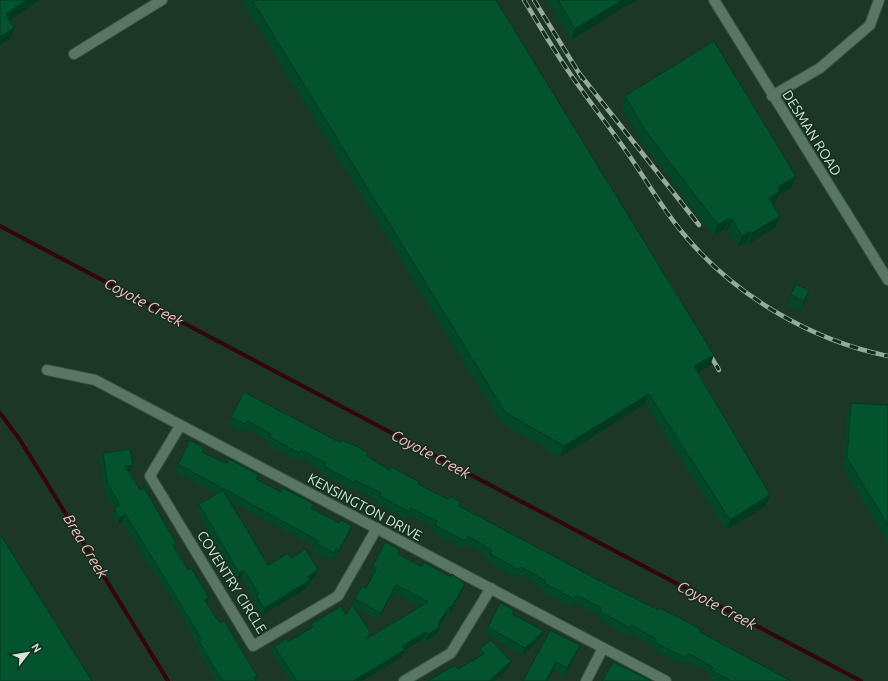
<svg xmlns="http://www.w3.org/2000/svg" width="888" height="681" font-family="Ubuntu,sans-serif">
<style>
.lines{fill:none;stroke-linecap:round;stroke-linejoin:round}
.stream{stroke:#33050c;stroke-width:4}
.minor-casing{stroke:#3a5144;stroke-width:12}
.minor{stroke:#597563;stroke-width:10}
.rail-casing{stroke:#96aa9d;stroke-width:4.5}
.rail{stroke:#122d1d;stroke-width:3;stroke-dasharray:9;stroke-linecap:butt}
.wall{fill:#034728;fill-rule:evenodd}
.shaded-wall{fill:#023a21}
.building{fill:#03532f;stroke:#023a21}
.labels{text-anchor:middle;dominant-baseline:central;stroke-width:3;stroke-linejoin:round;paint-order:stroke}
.street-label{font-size:14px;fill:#d4e4d9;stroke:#122d1d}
.water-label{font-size:15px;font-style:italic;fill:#fdbdbf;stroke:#122d1d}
</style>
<rect width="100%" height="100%" fill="#1d3727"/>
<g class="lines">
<!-- stream -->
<g class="stream">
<path d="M0 226 861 681"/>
<path d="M0 413 20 440 45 480 168 681"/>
</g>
<!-- minor casing -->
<g class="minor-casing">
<g id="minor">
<path d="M714 0 888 280"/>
<path d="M74 54 162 0"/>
<path d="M772 96 820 68 870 25 879 0"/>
<path d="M47 370 95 380 666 681"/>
<path d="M180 426 150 476 253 646 338 596 377 528"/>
<path d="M404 681 451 653 491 588"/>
<path d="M586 681 603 648"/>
</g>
</g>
<!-- minor -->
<use href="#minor" class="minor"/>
<!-- rail casing -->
<g class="rail-casing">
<g id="rail">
<path d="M524 0C542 30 560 61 581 89 595 109 610 128 624 148 644 176 660 206 682 232 732 294 810 340 888 356"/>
<path d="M534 0 582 78"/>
<path d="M579 73 699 225"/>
<path d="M707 350 719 370"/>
</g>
</g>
<!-- rail -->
<use href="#rail" class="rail"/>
</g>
<!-- wall -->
<g class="wall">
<path d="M241 0H496L710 366 697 373 766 506 726 530 645 404 560 457 501 423Z"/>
<path d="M547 0H636L571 40Z"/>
<path d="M625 96 796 176 792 187 779 195 776 202 773 204 776 227 748 244 747 242 738 247 728 230 726 231 725 229 714 236 641 141 621 107Z"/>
<path d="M791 295 805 301 800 312 787 306Z"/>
<path d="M851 403 888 405V542L843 469 847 414Z"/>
<path d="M231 417 337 441 368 453 367 456 390 470 448 499 461 502 459 506 604 583 658 610 701 630 700 632 791 681H715L709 677 710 674 692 664 685 661 683 665 652 649 653 646 629 633 627 636 597 618 598 615 574 602 571 607 542 591 543 588 518 574 516 578 491 564 487 561 488 557 465 544 463 548 435 534 432 532 434 528 423 522 408 515 406 519 377 504 378 501 352 488 351 490 321 473 322 470 299 457 297 461 267 445 268 441 244 428 242 432 228 424Z"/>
<path d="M202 452 312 508 349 533 336 557 334 556 331 561 312 551 314 546 230 501 268 565 291 558 315 577 310 581 307 588 261 616 254 603 255 600 241 577 236 580 197 511 199 504 216 494 175 471 178 464Z"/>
<path d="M103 453 130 472H129L140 490 176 543 175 548 207 603 256 681H216L197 649 198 646 175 605 122 522 117 525 112 516 114 508 105 493 100 460Z"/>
<path d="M400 550 398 554 462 591 449 616 447 614 439 626 437 634 425 642 423 639 404 651 401 658 362 681H290L272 654 274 646 288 642 309 629 311 624 346 615 353 605 355 599 366 588 373 575 370 573 373 566ZM393 592 420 607 367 638 354 607 378 620Z"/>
<path d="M514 610 513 614 541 638 523 655 485 634 488 627Z"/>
<path d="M580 645 577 652 564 676 553 670 523 681Z"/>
<path d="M480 649 508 669 494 681H428L458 669 478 657Z"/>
</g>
<!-- shaded-wall -->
<g class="shaded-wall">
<path d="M27 0H40L2 25 6 14Z"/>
<path d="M622 0H636L571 40 575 29Z"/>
<path d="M14 28 10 39 0 45V37Z"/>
<path d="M796 176 792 187 779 195 776 202 765 209 769 198 778 187Z"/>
<path d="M780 216 776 227 748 244 752 233Z"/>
<path d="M729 218 725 229 714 236 718 225Z"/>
<path d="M732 219 728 230 726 231 730 220Z"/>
<path d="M751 231 747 242 738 247 742 236Z"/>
<path d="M809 290 805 301 800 312 804 301Z"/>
<path d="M714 355 710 366 690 377 694 366Z"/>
<path d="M649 394 645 404 560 457 564 446Z"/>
<path d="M133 465 130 472 123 473 125 466Z"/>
<path d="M770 495 766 506 726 530 730 520Z"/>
<path d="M125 514 122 522 117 525 120 518Z"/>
<path d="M352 526 349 533 336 557 339 550Z"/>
<path d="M318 569 315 577 310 581 307 588 261 616 264 608Z"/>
<path d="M244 570 241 577 236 580 239 573Z"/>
<path d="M465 584 462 591 449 616 451 608Z"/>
<path d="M396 585 393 592 378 620 381 613Z"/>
<path d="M209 597 206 605 205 600Z"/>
<path d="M449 607 447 614 437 629 440 627 437 634 425 642 428 634 438 624Z"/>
<path d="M544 631 541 638 523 655 525 648Z"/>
<path d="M426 632 423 639 404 651 401 658 362 681H353L402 646Z"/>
<path d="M580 645 577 652 564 676 567 668Z"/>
<path d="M511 661 508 669 494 681H489Z"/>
<path d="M556 662 553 670 547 681H546Z"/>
</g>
<!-- building -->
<g class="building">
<path d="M0 0H27L6 14 14 28 0 37Z"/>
<path d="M252 0H496L714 355 694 366 770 495 730 520 649 394 564 446 505 412Z"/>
<path d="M558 0H622L575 29Z"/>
<path d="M714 41 796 176 778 187 780 191 769 198 780 216 752 233 751 231 742 236 732 219 730 220 729 218 718 225 645 130 625 96Z"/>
<path d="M796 284 809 290 804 301 791 295Z"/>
<path d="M244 392 337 441 340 443 342 440 356 446 368 453 366 456 390 470 392 467 419 482 418 484 448 499 449 496 461 502 459 506 604 583 658 610 660 608 688 622 701 630 700 632 791 681H731L711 670 713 667 694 656 688 654 686 658 667 649 655 642 656 639 632 625 630 628 600 611 601 608 577 595 574 599 544 583 546 581 521 567 519 570 494 556 490 554 492 550 468 536 465 541 438 527 435 524 437 521 411 508 409 512 380 496 381 493 355 480 354 483 324 466 326 463 301 450 299 453 270 437 271 434 247 421 245 424 231 417Z"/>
<path d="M851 403 888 405V525L847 458Z"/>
<path d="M190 440 204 448 202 452 221 461 227 463 229 459 259 475 256 479 281 492 283 488 314 504 311 508 339 523 341 520 352 526 339 550 336 549 334 553 315 543 319 541 178 464Z"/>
<path d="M130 449 133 465 125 466 140 490 144 487 176 543 173 545 176 551 188 570 191 568 209 597 205 600 216 618 221 623 224 620 257 676 254 678 256 681H223L199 642 202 640 177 598 125 514 120 518 114 508 120 505 108 485 103 453Z"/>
<path d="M223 490 268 565 288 553 291 558 305 549 318 569 308 577 310 580 264 608 256 596 259 594 244 570 239 573 199 504Z"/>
<path d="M0 534 92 681H0Z"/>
<path d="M385 542 400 550 397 553 416 564 422 566 424 562 450 577 452 574 465 584 451 608 449 607 438 624 440 627 428 634 426 632 402 646 404 650 353 681H297L274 646 287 639 288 642 313 627 311 624 341 606 346 615 352 604 370 632 366 639 428 602 396 585 381 613 355 599 362 586 366 588 377 568 373 566Z"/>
<path d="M500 603 514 610 512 614 544 631 525 648 488 627Z"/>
<path d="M550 630 580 645 567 668 556 662 546 681H523Z"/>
<path d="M491 640 511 661 489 681H428L455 665 458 669 484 654 480 649Z"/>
<path d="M613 662 650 680V681H602Z"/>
</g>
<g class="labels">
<!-- street labels -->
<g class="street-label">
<text transform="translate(812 133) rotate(58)">DESMAN ROAD</text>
<text transform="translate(365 507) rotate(28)">KENSINGTON DRIVE</text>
<text transform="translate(232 582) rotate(58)">COVENTRY CIRCLE</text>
</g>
<!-- water labels -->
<g class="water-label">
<text transform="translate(144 302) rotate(28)">Coyote Creek</text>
<text transform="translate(431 454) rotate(28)">Coyote Creek</text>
<text transform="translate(86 546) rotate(59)">Brea Creek</text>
<text transform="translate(717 605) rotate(28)">Coyote Creek</text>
</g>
</g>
<!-- north arrow -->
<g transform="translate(28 653) rotate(59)" stroke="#122d1d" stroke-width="3" paint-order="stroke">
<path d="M0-3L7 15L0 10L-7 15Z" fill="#d4e4d9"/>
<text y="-6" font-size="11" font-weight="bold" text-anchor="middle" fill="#d4e4d9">N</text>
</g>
</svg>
